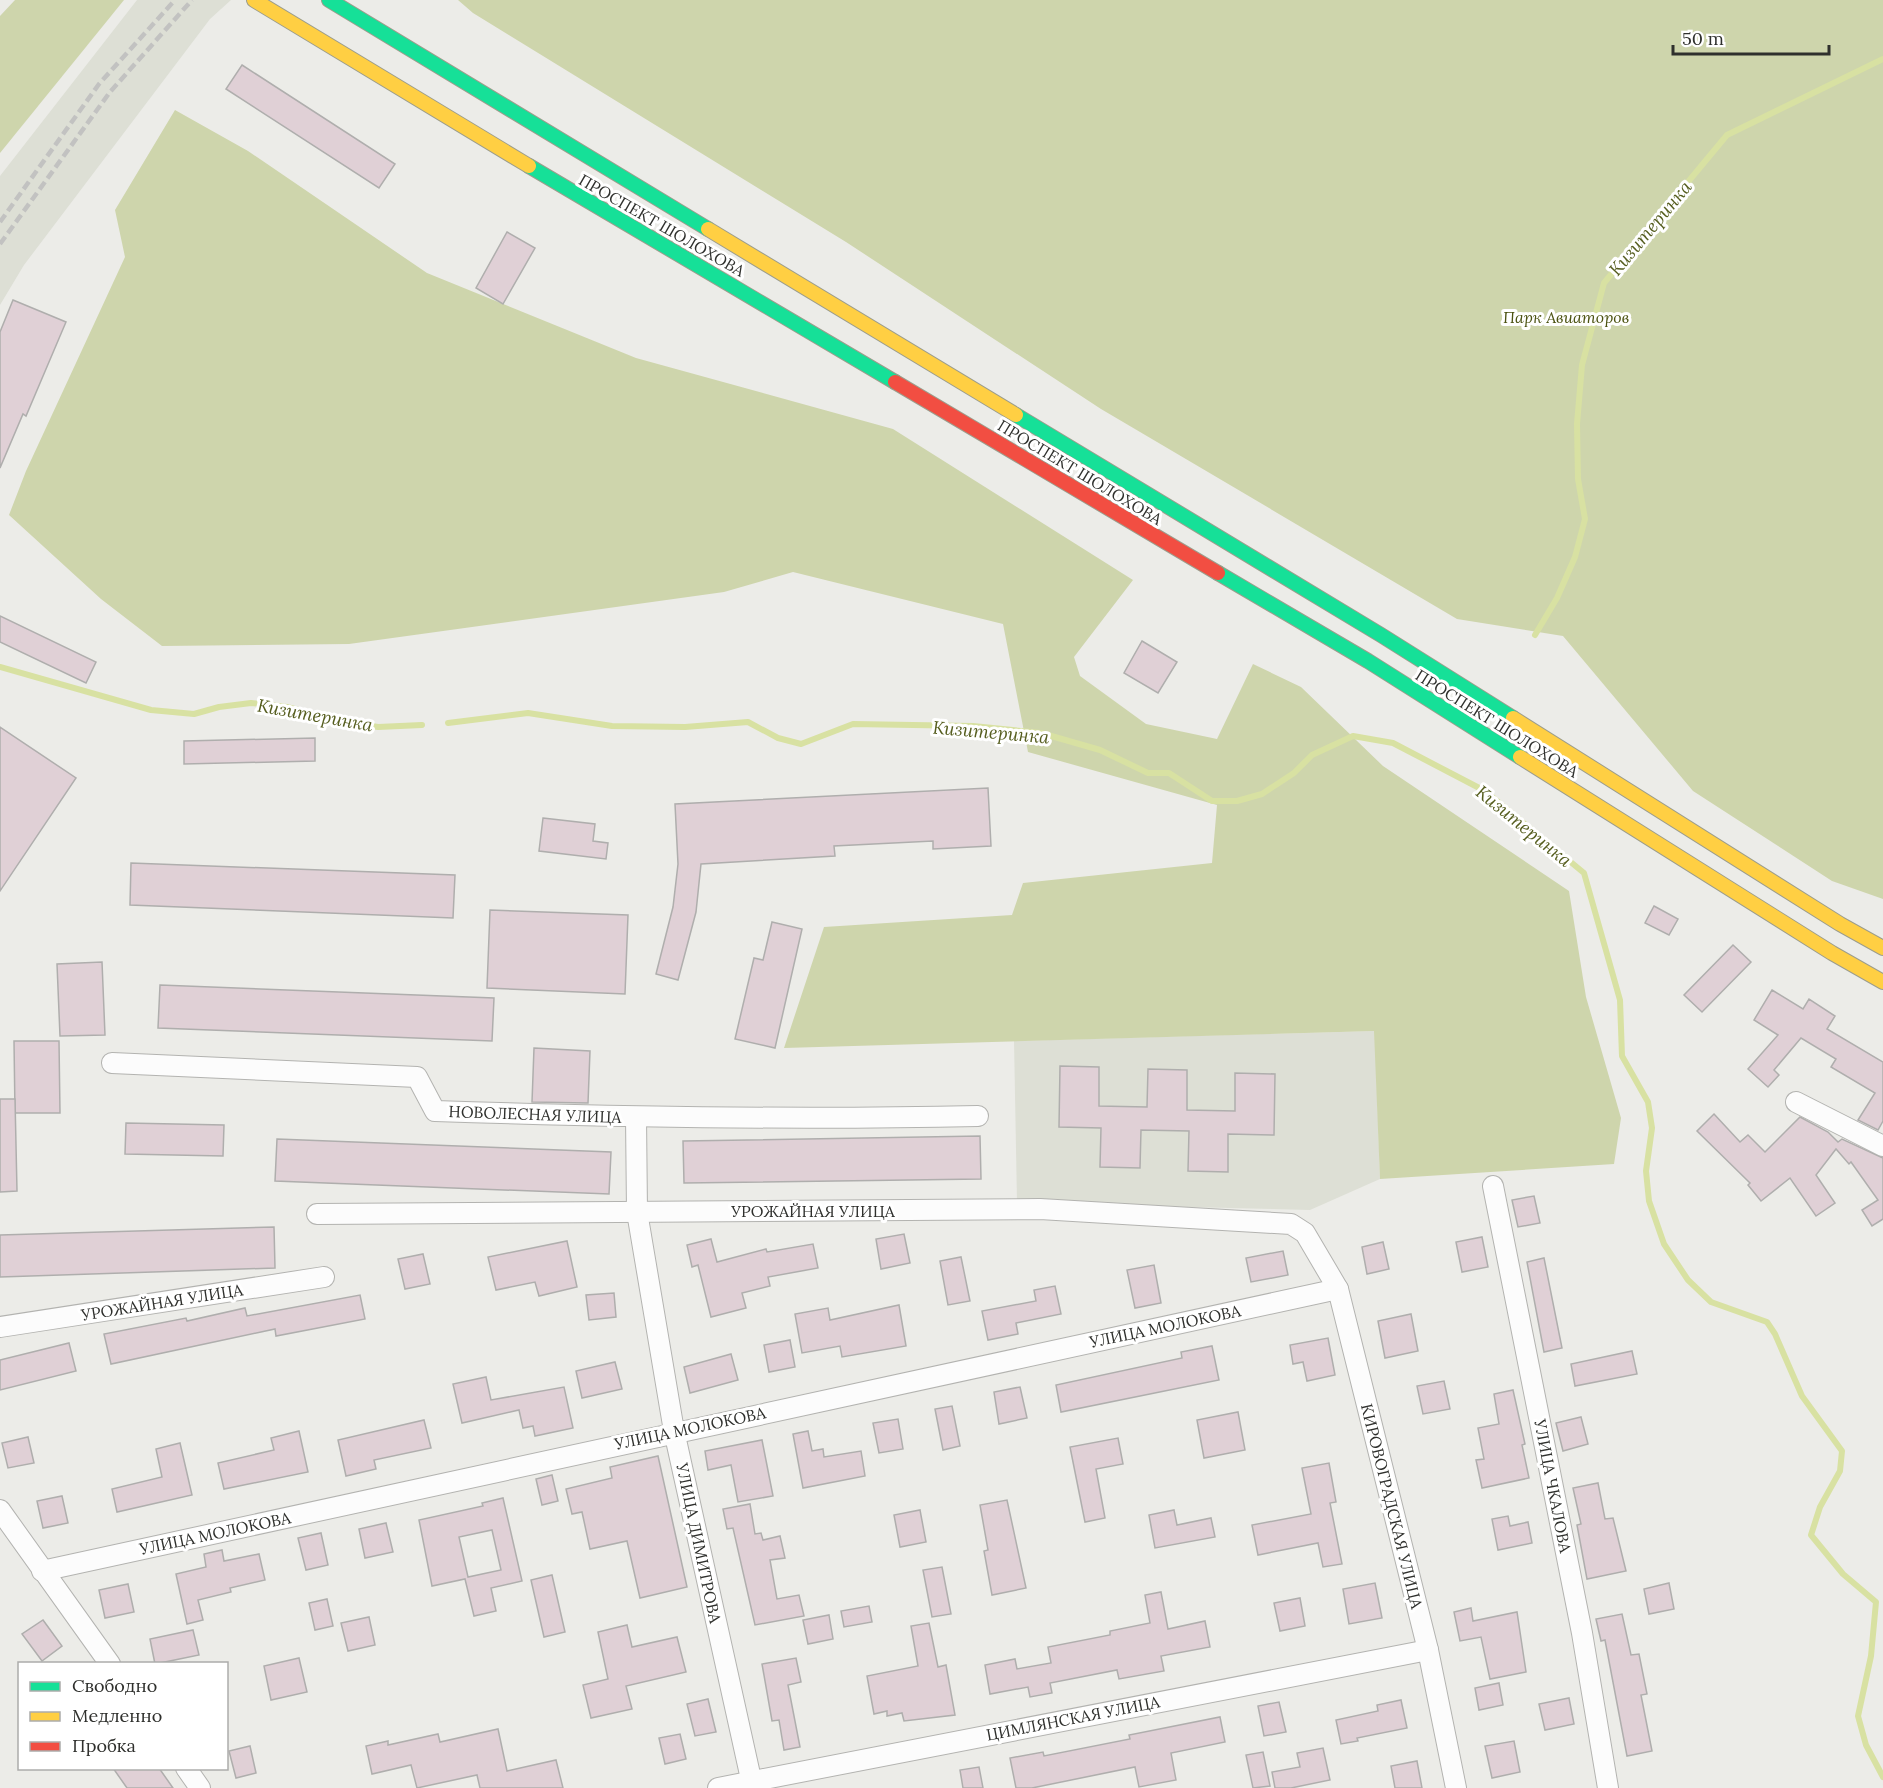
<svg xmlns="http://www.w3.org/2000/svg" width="1883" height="1788" font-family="Lora,serif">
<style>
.built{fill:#dddfd5}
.green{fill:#ced5ac}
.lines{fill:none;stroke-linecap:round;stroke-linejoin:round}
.stream{stroke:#d8e1a2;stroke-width:6}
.building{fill:#e0d0d6;stroke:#afaead;stroke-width:1.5;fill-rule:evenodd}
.street-casing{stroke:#b3b3b0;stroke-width:22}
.fast-casing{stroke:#9c9d8c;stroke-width:16}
.slow-casing{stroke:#9c9d8c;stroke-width:16}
.jam-casing{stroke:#9c9d8c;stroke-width:16}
.street{stroke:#fcfcfc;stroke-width:20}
.fast{stroke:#16e098;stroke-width:14}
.slow{stroke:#ffcf43;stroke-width:14}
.jam{stroke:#f24e42;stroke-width:14}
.rail{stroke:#c2c2c1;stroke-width:4.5;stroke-dasharray:9 4.5;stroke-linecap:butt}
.labels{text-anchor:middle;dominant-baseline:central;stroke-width:6;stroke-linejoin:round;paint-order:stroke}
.street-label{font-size:16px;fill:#2f302d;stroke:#fff}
.park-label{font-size:16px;font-style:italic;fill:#4b5211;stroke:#fff}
.water-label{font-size:18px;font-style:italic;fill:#555d1e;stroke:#fff}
</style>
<rect width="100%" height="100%" fill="#ecece8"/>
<!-- built -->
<g class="built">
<path d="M137 0H231L210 19 24 265 0 305V176Z"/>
<path d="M1375 1031 1380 1179 1310 1210 1017 1203 1014 1041Z"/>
</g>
<!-- green -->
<g class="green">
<path d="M15 0H124L0 153V16Z"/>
<path d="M458 0H1883V899L1832 881 1693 791 1563 636 1457 619 1101 409 846 242 473 13Z"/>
<path d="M175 110 248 151 427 273 636 358 893 429 1133 580 1074 657 1080 676 1146 724 1217 739 1253 664 1301 687 1383 766 1569 891 1586 997 1621 1118 1614 1164 1380 1179 1374 1031 784 1048 824 927 1012 915 1023 883 1212 863 1217 805 1028 752 1003 624 793 572 724 592 349 644 162 646 101 599 9 515 26 471 125 257 115 210Z"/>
</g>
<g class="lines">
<!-- stream -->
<g class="stream">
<path d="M1535 635 1557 598 1575 557 1585 519 1578 479 1577 424 1582 365 1604 283 1727 135 1883 59"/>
<path d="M0 667 151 710 194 714 219 707 251 703 287 707 335 720 378 727 422 725"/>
<path d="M448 723 528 713 612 726 685 727 748 722 778 738 801 744 853 724 973 726 1041 733 1100 750 1148 773H1169L1212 801H1237L1262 794 1294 773 1312 755 1353 736 1393 743 1485 791 1584 873 1620 1000 1622 1056 1648 1102 1652 1128 1646 1171 1649 1201 1664 1244 1688 1280 1711 1302 1767 1322 1775 1334 1802 1396 1842 1451 1840 1471 1820 1507 1811 1535 1843 1574 1876 1602 1871 1656 1858 1716 1866 1745 1883 1777"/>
</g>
</g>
<!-- building -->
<g class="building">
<path d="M242 65 395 164 379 188 226 89Z"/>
<path d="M507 232 535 248 503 304 476 288Z"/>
<path d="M13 300 66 322 26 416 23 414 0 468V332Z"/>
<path d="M0 616 96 662 86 683 0 642Z"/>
<path d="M1142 641 1177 662 1158 693 1124 673Z"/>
<path d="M0 727 76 778 0 891Z"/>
<path d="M315 738V761L184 764V741Z"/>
<path d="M988 788 991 846 933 849V841L834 846 835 856 701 864 696 912 678 980 656 974 673 907 678 864 675 804Z"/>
<path d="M543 818 595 824 593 841 608 843 606 859 539 851Z"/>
<path d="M131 863 455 875 453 918 130 905Z"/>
<path d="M1654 906 1678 919 1669 935 1645 923Z"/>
<path d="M490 910 628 915 625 994 487 988Z"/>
<path d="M772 922 802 929 775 1048 735 1039 754 958 763 960Z"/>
<path d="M1733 945 1751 962 1702 1012 1684 995Z"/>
<path d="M102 962 105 1035 60 1036 57 964Z"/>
<path d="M160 985 494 998 492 1041 158 1028Z"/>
<path d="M1772 990 1803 1009 1809 999 1835 1016 1827 1029 1883 1062V1121L1878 1130 1858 1120 1875 1093 1831 1067 1836 1059 1801 1038 1774 1070 1779 1075 1768 1087 1748 1069 1778 1035 1754 1020Z"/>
<path d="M14 1041H59L60 1113H15Z"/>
<path d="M534 1048 590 1051 588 1103 532 1102Z"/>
<path d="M1060 1066 1099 1067V1106L1147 1107 1148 1069 1187 1070V1110L1235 1111V1073L1275 1074 1274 1135 1228 1134V1172L1188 1171 1189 1131 1141 1130 1140 1168 1100 1167 1101 1128 1059 1127Z"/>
<path d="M0 1099H15L17 1191 0 1192Z"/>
<path d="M1714 1114 1740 1142 1748 1135 1765 1152 1800 1117 1828 1132 1838 1142 1842 1139 1883 1158V1219L1872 1226 1862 1210 1878 1200 1851 1162 1849 1164 1836 1149 1816 1175 1835 1203 1816 1216 1790 1178 1761 1201 1748 1185 1750 1183 1697 1131Z"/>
<path d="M126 1123 224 1125 223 1156 125 1154Z"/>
<path d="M980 1136 981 1179 684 1183 683 1141Z"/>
<path d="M277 1139 611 1152 609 1194 275 1181Z"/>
<path d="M1534 1196 1540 1223 1518 1227 1512 1200Z"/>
<path d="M274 1227 275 1268 0 1277V1235Z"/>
<path d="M904 1234 910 1263 881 1269 876 1239Z"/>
<path d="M1482 1237 1488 1267 1462 1272 1456 1242Z"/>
<path d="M711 1239 717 1262 766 1249 767 1252 813 1244 818 1268 768 1277 770 1286 742 1293 746 1308 711 1317 698 1265 692 1267 687 1245Z"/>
<path d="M567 1241 577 1287 539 1296 535 1282 496 1290 488 1257Z"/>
<path d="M1383 1242 1389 1269 1367 1274 1362 1247Z"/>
<path d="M1283 1251 1288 1275 1251 1282 1246 1258Z"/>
<path d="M423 1254 430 1284 405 1289 398 1259Z"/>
<path d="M961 1257 970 1301 948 1305 940 1261Z"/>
<path d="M1544 1258 1562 1348 1544 1352 1527 1262Z"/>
<path d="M1154 1265 1161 1303 1135 1308 1127 1270Z"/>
<path d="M1055 1286 1061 1314 1016 1323 1018 1334 988 1340 982 1311 1036 1301 1034 1290Z"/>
<path d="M614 1293 616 1317 589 1320 586 1295Z"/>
<path d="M360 1295 365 1319 276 1336 275 1329 111 1364 104 1334 186 1318 187 1321 245 1308 247 1316Z"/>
<path d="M899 1305 906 1346 842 1357 840 1346 802 1353 795 1314 828 1308 830 1320Z"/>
<path d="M1411 1314 1418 1351 1385 1358 1378 1321Z"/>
<path d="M1328 1338 1335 1375 1307 1381 1303 1362 1293 1364 1290 1345Z"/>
<path d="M790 1340 795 1367 769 1372 764 1345Z"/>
<path d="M69 1343 76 1371 0 1390V1360Z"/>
<path d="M1212 1346 1219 1380 1061 1412 1056 1385 1182 1358 1181 1352Z"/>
<path d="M1632 1351 1637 1374 1575 1386 1571 1364Z"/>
<path d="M731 1354 738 1380 690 1393 684 1367Z"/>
<path d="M615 1362 622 1389 582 1398 576 1371Z"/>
<path d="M486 1377 491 1400 564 1387 573 1428 535 1436 533 1426 523 1428 519 1410 462 1423 453 1384Z"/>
<path d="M1444 1381 1450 1409 1423 1414 1417 1386Z"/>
<path d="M1020 1387 1027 1418 999 1424 994 1392Z"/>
<path d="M1513 1390 1525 1444 1522 1445 1529 1478 1482 1488 1476 1460 1484 1459 1478 1428 1499 1424 1494 1394Z"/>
<path d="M952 1406 960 1446 943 1450 935 1409Z"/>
<path d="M1238 1412 1245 1450 1204 1458 1197 1420Z"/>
<path d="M1581 1417 1588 1444 1563 1451 1556 1423Z"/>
<path d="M898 1419 903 1449 879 1453 873 1423Z"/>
<path d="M424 1420 431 1448 374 1460 376 1469 346 1476 338 1440Z"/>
<path d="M299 1431 308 1472 224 1489 218 1463 274 1450 271 1438Z"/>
<path d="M808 1431 812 1451 823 1449 824 1457 861 1451 865 1476 803 1488 793 1434Z"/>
<path d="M28 1437 34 1463 8 1468 2 1443Z"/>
<path d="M1118 1438 1123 1464 1096 1469 1105 1518 1085 1522 1070 1447Z"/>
<path d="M762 1440 773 1496 738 1502 731 1465 708 1470 705 1451Z"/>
<path d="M180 1443 192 1495 117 1512 112 1489 162 1477 156 1449Z"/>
<path d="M658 1456 687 1587 640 1598 627 1541 590 1549 582 1512 572 1514 566 1489 612 1478 610 1467Z"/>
<path d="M1329 1463 1336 1502 1330 1503 1342 1564 1323 1567 1318 1543 1258 1555 1252 1525 1311 1514 1302 1468Z"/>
<path d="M552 1475 558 1501 542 1505 536 1479Z"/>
<path d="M1598 1483 1605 1519 1613 1518 1626 1571 1587 1579 1577 1525 1581 1524 1573 1488Z"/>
<path d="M62 1496 68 1523 43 1528 37 1501Z"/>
<path d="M503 1498 522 1581 491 1588 496 1611 474 1616 465 1579 432 1586 419 1520 483 1506 482 1503ZM492 1530 501 1570 468 1577 459 1537Z"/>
<path d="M1007 1500 1026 1588 992 1595 984 1551 988 1550 980 1505Z"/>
<path d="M750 1504 755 1534 761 1533 763 1540 780 1536 785 1558 770 1560 777 1599 799 1595 804 1616 755 1625 733 1528 727 1529 723 1509Z"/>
<path d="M920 1510 926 1542 900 1547 894 1515Z"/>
<path d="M1174 1510 1177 1525 1211 1518 1215 1537 1155 1548 1149 1515Z"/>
<path d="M1508 1516 1510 1526 1528 1522 1532 1543 1498 1550 1492 1519Z"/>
<path d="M386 1523 393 1552 365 1558 359 1529Z"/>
<path d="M321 1533 328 1565 306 1570 298 1538Z"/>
<path d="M222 1550 224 1561 259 1554 265 1580 230 1588 231 1592 198 1600 203 1620 187 1624 176 1574 206 1567 204 1554Z"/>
<path d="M942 1567 951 1614 932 1617 923 1570Z"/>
<path d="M552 1575 565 1632 544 1637 531 1580Z"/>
<path d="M1375 1583 1382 1618 1349 1624 1343 1589Z"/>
<path d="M1669 1583 1674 1609 1649 1614 1644 1589Z"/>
<path d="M128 1584 134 1612 105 1618 99 1590Z"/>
<path d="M1161 1592 1168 1629 1205 1621 1210 1647 1161 1656 1164 1671 1119 1679 1117 1670 1050 1683 1052 1693 1030 1697 1028 1687 990 1694 985 1665 1015 1659 1017 1669 1051 1663 1048 1647 1110 1635V1631L1150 1623 1145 1595Z"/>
<path d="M1300 1598 1305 1626 1280 1631 1274 1603Z"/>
<path d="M327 1599 333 1626 315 1630 309 1603Z"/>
<path d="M869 1606 872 1622 844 1627 841 1611Z"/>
<path d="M1471 1608 1473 1621 1517 1612 1526 1672 1490 1679 1481 1637 1460 1641 1454 1612Z"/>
<path d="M1622 1614 1631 1655 1639 1654 1647 1694 1641 1695 1652 1751 1627 1756 1605 1640 1601 1641 1596 1619Z"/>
<path d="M829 1615 833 1639 808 1644 803 1620Z"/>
<path d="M369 1617 375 1645 348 1651 341 1623Z"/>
<path d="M43 1620 62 1646 42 1661 22 1634Z"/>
<path d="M929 1623 938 1667 946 1665 955 1715 904 1721 902 1713 887 1716V1711L874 1714 867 1676 918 1666 911 1626Z"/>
<path d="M627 1625 632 1647 677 1637 686 1672 626 1686 632 1709 591 1718 583 1685 608 1679 598 1632Z"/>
<path d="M193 1630 199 1655 155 1664 150 1639Z"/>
<path d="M299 1658 307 1692 271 1700 264 1666Z"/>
<path d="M796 1658 801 1682 788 1685 800 1747 784 1750 779 1720 772 1721 762 1664Z"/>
<path d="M1499 1683 1503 1705 1479 1710 1475 1688Z"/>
<path d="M1569 1698 1574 1724 1545 1730 1539 1704Z"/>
<path d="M708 1699 716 1732 695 1736 687 1704Z"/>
<path d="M1401 1700 1407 1728 1357 1738 1358 1741 1341 1744 1336 1720 1378 1711 1377 1705Z"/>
<path d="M1279 1702 1286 1732 1264 1736 1258 1706Z"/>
<path d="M1220 1717 1225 1742 1171 1753 1176 1780 1139 1787 1135 1767 1032 1788H1016L1010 1758 1043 1752 1044 1756 1130 1739 1129 1735Z"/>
<path d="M498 1729 507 1771 556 1760 563 1788H480L477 1775 417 1788 411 1765 372 1774 366 1746 388 1741V1745L438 1734 440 1742Z"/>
<path d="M680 1734 686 1759 665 1764 659 1738Z"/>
<path d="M1514 1741 1520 1772 1492 1778 1485 1746Z"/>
<path d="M250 1746 256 1773 236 1778 229 1751Z"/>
<path d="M1323 1748 1330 1780 1291 1788H1275L1272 1772 1300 1767 1297 1753Z"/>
<path d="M1263 1752 1270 1786 1253 1788 1246 1755Z"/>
<path d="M1417 1761 1422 1788H1395L1391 1766Z"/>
<path d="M979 1767 983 1788H963L960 1770Z"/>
<path d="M113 1768H159L173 1788H127Z"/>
</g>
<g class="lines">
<!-- street casing -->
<g class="street-casing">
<g id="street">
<path d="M112 1063 417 1077 435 1111C616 1117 797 1120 978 1116"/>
<path d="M1796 1102 1883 1146"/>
<path d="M636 1117 637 1212 674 1431 753 1788"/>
<path d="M1493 1186 1582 1633 1608 1788"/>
<path d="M317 1214 1040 1209 1291 1224 1305 1233 1338 1289 1428 1650 1456 1788"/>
<path d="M0 1327 324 1277"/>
<path d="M0 1510 110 1664"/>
<path d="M42 1571 1338 1289"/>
<path d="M186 1768 200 1788"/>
<path d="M718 1788 1428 1650"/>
</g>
</g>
<!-- fast casing -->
<g class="fast-casing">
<g id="fast">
<path d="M329 0 708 229"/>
<path d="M529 166 895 382"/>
<path d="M1016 415 1381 635 1513 718"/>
<path d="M1218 573 1368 661 1520 757"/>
</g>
</g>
<!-- slow casing -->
<g class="slow-casing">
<g id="slow">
<path d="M254 0 529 166"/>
<path d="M708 229 1016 415"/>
<path d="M1513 718 1840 924 1883 948"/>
<path d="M1520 757 1832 953 1883 982"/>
</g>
</g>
<!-- jam casing -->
<g class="jam-casing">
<path id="jam" d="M895 382 1218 573"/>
</g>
<!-- street -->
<use href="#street" class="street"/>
<!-- fast -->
<use href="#fast" class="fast"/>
<!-- slow -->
<use href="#slow" class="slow"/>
<!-- jam -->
<use href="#jam" class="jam"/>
<!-- rail -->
<g class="rail">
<path d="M0 222 99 84 175 0"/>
<path d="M0 244 110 92 192 0"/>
</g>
</g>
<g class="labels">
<!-- street labels -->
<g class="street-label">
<text transform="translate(662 225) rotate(30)">ПРОСПЕКТ ШОЛОХОВА</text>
<text transform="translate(1080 472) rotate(31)">ПРОСПЕКТ ШОЛОХОВА</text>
<text transform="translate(1497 723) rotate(32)">ПРОСПЕКТ ШОЛОХОВА</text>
<text transform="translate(535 1114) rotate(2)">НОВОЛЕСНАЯ УЛИЦА</text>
<text x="813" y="1211">УРОЖАЙНАЯ УЛИЦА</text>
<text transform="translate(162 1302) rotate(-9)">УРОЖАЙНАЯ УЛИЦА</text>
<text transform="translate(1165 1326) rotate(-12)">УЛИЦА МОЛОКОВА</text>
<text transform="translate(690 1428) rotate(-12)">УЛИЦА МОЛОКОВА</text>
<text transform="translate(1553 1486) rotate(79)">УЛИЦА ЧКАЛОВА</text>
<text transform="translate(1392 1506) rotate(76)">КИРОВОГРАДСКАЯ УЛИЦА</text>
<text transform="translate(215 1533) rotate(-12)">УЛИЦА МОЛОКОВА</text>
<text transform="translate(699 1543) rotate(78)">УЛИЦА ДИМИТРОВА</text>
<text transform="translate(1073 1718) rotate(-11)">ЦИМЛЯНСКАЯ УЛИЦА</text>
</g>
<!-- park labels -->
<g class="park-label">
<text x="1566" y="317">Парк Авиаторов</text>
</g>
<!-- water labels -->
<g class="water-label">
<text transform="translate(1650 228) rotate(-50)">Кизитеринка</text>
<text transform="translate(315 715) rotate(10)">Кизитеринка</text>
<text transform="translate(991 732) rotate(5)">Кизитеринка</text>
<text transform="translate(1524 826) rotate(39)">Кизитеринка</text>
</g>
</g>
<!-- legend -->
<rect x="18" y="1662" width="210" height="108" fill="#ffffff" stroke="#acacab" stroke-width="1.5"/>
<rect x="30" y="1682" width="30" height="9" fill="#16e098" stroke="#acacab" stroke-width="1.5"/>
<text x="72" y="1692" font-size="18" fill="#2f302d">Свободно</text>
<rect x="30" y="1712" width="30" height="9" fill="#ffcf43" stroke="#acacab" stroke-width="1.5"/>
<text x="72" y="1722" font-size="18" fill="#2f302d">Медленно</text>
<rect x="30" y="1742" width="30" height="9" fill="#f24e42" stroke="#acacab" stroke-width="1.5"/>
<text x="72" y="1752" font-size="18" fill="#2f302d">Пробка</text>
<!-- scale -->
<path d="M1673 45v9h156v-9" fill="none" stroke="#2f302d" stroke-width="3"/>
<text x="1682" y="45" font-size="18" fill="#2f302d" stroke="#ffffff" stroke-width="4.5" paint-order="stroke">50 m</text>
</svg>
